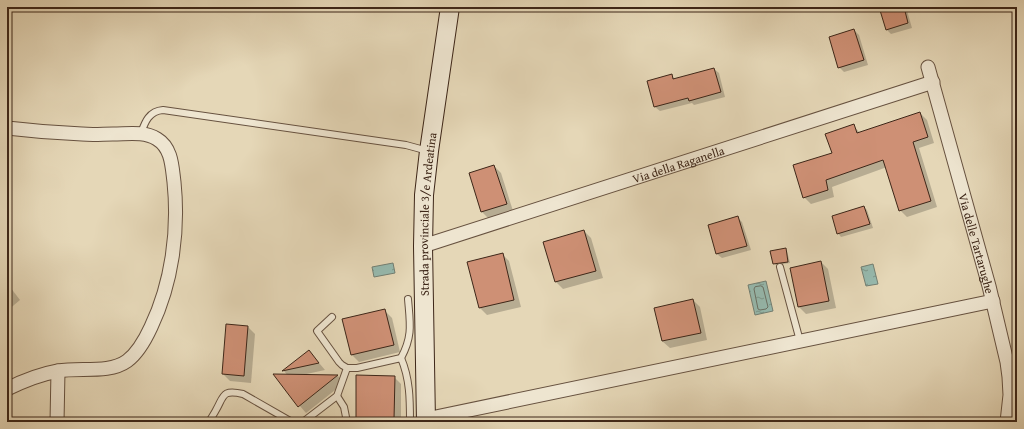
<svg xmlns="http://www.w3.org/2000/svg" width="1024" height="429" font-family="'Gentium Book Plus',serif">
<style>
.water{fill:url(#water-ripples);stroke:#727f73}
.shadow{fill:#0003}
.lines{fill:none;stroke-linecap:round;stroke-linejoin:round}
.shore{stroke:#6a7064;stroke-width:1}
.building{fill:#ce9075;stroke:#3d2618}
.service-casing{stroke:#675240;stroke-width:8}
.minor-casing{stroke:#675240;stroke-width:15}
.secondary-casing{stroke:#3d2618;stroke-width:20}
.service{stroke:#eee5d0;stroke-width:6}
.minor{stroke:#eee5d0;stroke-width:13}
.secondary{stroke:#eee5d0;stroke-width:18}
.labels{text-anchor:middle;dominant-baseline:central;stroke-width:3.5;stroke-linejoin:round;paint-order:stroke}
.street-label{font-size:12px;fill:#3d2618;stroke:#eee5d0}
</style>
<defs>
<pattern id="water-ripples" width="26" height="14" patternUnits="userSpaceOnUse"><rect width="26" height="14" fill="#96baaf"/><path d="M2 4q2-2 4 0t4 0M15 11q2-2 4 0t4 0" fill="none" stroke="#7c978d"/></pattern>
</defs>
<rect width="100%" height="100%" fill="#e5d7b7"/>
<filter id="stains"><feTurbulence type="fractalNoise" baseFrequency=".005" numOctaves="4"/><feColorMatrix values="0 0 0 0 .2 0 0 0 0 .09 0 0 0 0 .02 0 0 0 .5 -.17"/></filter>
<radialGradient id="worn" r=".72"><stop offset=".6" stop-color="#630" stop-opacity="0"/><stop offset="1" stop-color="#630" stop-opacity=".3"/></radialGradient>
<!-- water -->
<g class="water">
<path d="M393 263 395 273 374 277 372 267Z"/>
<path d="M873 264 878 284 866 286 861 267Z"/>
<path d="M766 281 773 311 755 315 748 285Z"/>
</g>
<!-- shadow -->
<g class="shadow">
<path d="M880 7H906L912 28 891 34 886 29Z"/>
<path d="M854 30 859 35 868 65 844 72 839 67Z"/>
<path d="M714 69 719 73 725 97 694 105 692 103 660 111 655 107 671 75 676 80Z"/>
<path d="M920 113 927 120 934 143 919 148 937 207 907 217 900 210 887 167 832 187 834 197 811 204 804 197 833 153 853 125 860 133Z"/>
<path d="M494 166 501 173 513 211 489 219 482 212Z"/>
<path d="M864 207 867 210 873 228 841 237 838 233Z"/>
<path d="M738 218 742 222 751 250 722 258 717 254 709 226Z"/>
<path d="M584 231 591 238 603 278 563 289 556 282 545 243Z"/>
<path d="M785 249 787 251 790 263 776 265 774 263Z"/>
<path d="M502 254 509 261 521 307 487 315 480 308 469 263Z"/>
<path d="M821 262 828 269 836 308 806 314 799 307 791 268Z"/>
<path d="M7 283 20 300 7 311Z"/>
<path d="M693 300 700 307 707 340 670 348 662 341Z"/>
<path d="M385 311 392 318 400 352 359 362 352 355Z"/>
<path d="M248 327 255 334 251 383 230 381 223 374Z"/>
<path d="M309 351 325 370 302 375V376H338L344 383 306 413 300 406 299 383 288 376 284 371Z"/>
<path d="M394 377 401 384V422H361L357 418Z"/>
</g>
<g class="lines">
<!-- shore -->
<path class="shore" d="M761 286 763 287 768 307 766 309 760 310 758 309 754 289 755 287Z"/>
</g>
<!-- building -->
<g class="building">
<path d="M879 7H904L908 23 886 30Z"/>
<path d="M854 29 864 60 838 68 829 37Z"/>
<path d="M714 68 721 92 689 101 688 98 654 107 647 81 672 74 673 79Z"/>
<path d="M920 112 928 137 913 142 931 201 899 211 883 160 826 180 828 190 803 198 793 165 832 153 825 134 854 124 857 133Z"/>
<path d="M494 165 507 204 481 212 469 173Z"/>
<path d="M864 206 870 224 837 234 832 216Z"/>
<path d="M738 216 747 246 716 254 708 225Z"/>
<path d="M584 230 596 271 555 282 543 242Z"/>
<path d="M786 248 788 262 773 264 770 251Z"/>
<path d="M503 253 514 300 479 308 467 262Z"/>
<path d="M821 261 829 301 798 307 790 268Z"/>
<path d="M693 299 701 333 662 341 654 308Z"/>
<path d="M385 309 394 345 351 355 342 319Z"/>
<path d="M226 324 248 326 244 376 222 374Z"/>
<path d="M309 350 319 363 282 371Z"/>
<path d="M273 374 338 375 298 407Z"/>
<path d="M356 375 395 376 394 419 356 418Z"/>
</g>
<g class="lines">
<!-- service casing -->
<g class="service-casing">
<g id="service">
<path d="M141 133C145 122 149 111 163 110L406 145 428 151"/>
<path d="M780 267 800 341"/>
<path d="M332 317 317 331 339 362 342 365 347 368"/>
<path d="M401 358C413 336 410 323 408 299"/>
<path d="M337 396 344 407 347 422"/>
<path d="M209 422C211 418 214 414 216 410 224 396 222 389 243 394L292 422"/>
<path d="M303 422 337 396 347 368H357L401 358C410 379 410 400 410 422"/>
</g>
</g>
<!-- minor casing -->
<g class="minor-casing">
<g id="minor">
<path id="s1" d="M928 67 989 286 1007 362 1009 377 1010 395 1007 422"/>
<path d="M7 128C32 131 57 133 82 134 93 135 103 134 113 134 128 134 144 131 157 139 172 148 172 167 174 182 179 231 172 283 151 327 145 340 138 353 127 361 109 374 80 367 58 371 41 374 23 381 7 389"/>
<path id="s2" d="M423 246 933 82"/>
<path d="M426 419 993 301"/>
<path d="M57 422 58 371"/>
</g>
</g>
<!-- secondary casing -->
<g class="secondary-casing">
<g id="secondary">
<path id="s3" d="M426 422 423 246 424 195 429 151 450 7"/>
</g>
</g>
<!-- service -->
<use href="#service" class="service"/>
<!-- minor -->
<use href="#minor" class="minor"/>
<!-- secondary -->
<use href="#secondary" class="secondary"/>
</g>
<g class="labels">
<!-- street labels -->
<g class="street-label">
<text stroke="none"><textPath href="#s2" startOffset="268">Via della Raganella</textPath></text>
<text stroke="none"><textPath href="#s3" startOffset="208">Strada provinciale 3/e Ardeatina</textPath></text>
<text stroke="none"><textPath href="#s1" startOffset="183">Via delle Tartarughe</textPath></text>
</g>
</g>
<!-- margin -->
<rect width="1024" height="429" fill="none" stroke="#e5d7b7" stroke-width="24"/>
<rect x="8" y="8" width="1008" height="413" fill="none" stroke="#3d2618" stroke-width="2"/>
<rect x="12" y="12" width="1000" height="405" fill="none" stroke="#3d2618"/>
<rect width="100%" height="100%" filter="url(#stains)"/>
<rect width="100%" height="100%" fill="url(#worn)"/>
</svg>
